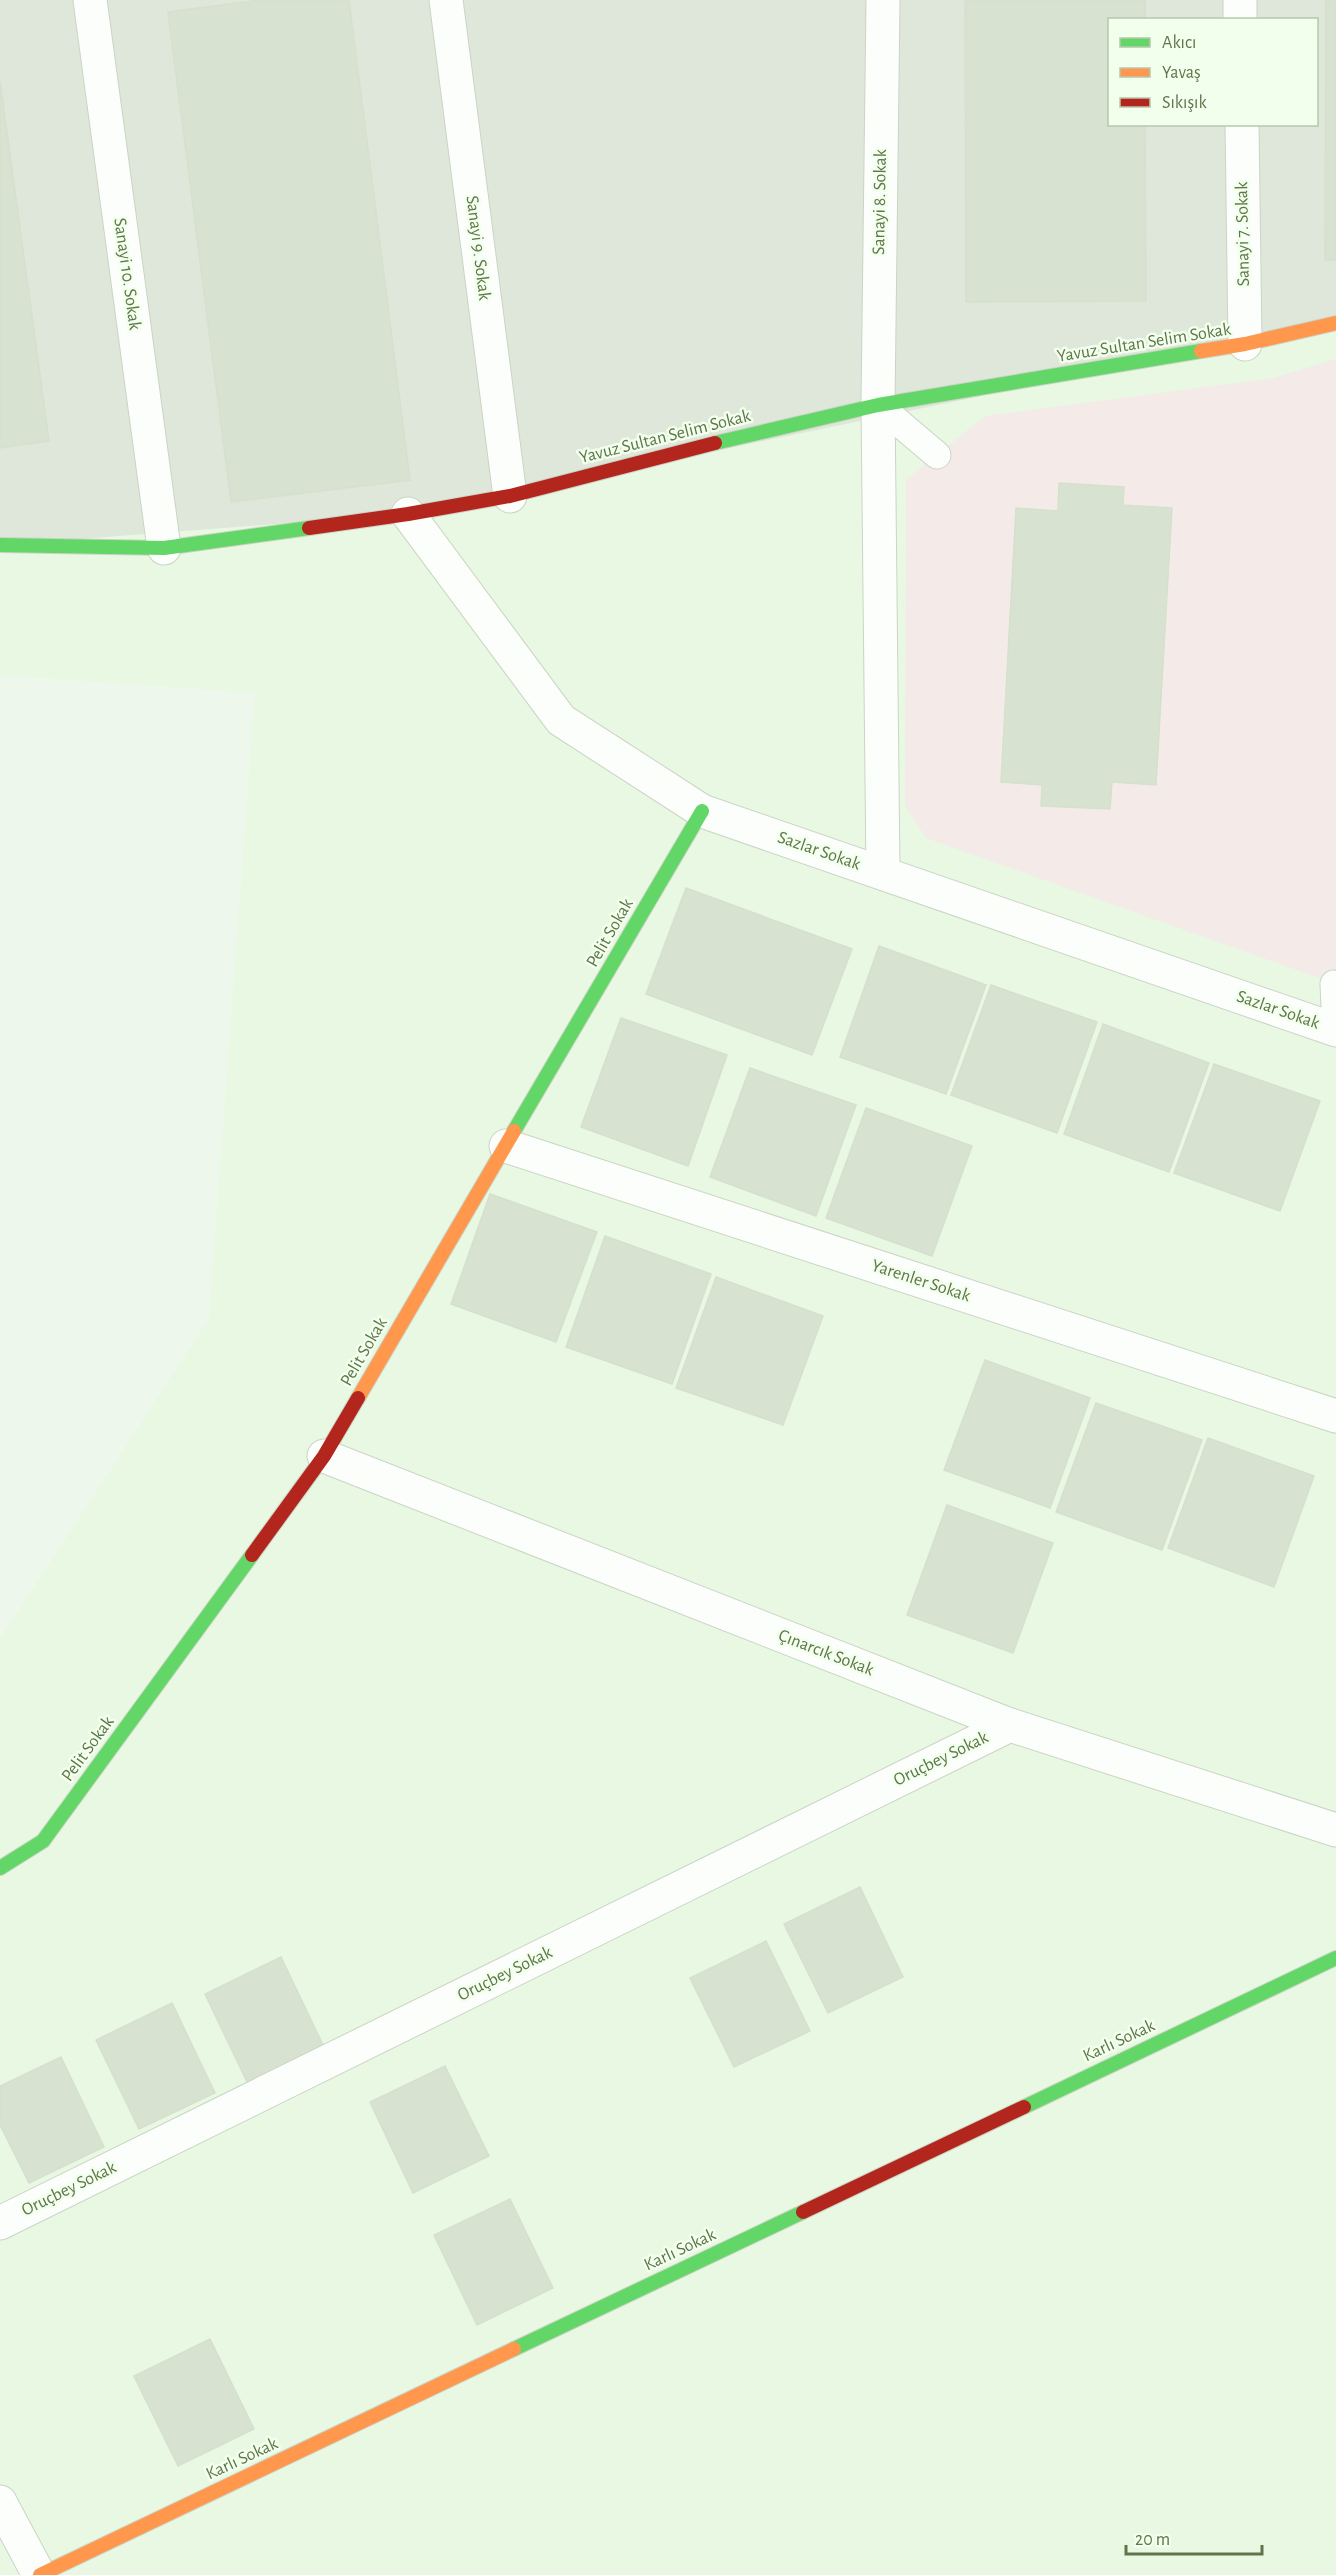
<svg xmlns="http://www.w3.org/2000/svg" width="1336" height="2575" font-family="'Alegreya Sans',sans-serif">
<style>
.residential{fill:#e8f8e2;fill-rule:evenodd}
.industrial{fill:#dee7d9;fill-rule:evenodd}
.education{fill:#f4ebe9}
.building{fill:#d7e2d0;stroke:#d5e0cd;stroke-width:1.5}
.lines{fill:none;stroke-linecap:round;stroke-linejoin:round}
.lane-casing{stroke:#cbd4c5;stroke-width:29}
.street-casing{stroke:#cbd4c5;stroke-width:35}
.fast-casing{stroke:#cbd4c5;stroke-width:16}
.slow-casing{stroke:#cbd4c5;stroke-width:16}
.jam-casing{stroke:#cbd4c5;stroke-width:16}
.lane{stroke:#fcfefc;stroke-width:27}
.street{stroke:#fcfefc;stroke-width:33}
.fast{stroke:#63d668;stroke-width:14}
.slow{stroke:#ff974d;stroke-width:14}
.jam{stroke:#b3261e;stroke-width:14}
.labels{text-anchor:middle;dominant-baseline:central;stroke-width:5;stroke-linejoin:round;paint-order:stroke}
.street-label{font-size:18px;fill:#60754b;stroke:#f1ffec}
</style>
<rect width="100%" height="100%" fill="#eef7eb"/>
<!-- residential -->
<path class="residential" d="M0 0H1336V2575H0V1639L209 1319 255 693 0 675ZM1110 20H1316V124H1110Z"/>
<!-- industrial -->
<path class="industrial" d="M0 0H1336V323L408 514 0 545ZM1110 20H1316V124H1110Z"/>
<!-- education -->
<path class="education" d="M1336 359V984L926 838 905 806 906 480 985 416 1273 378Z"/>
<!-- building -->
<g class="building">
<path d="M261 0H349L410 480 231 502 168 12Z"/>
<path d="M965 0H1145V20H1110V124H1145L1146 301 966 302Z"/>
<path d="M1326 0H1336V260H1325Z"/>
<path d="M0 81 49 441 0 448Z"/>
<path d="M1059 483 1124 487 1123 505 1172 508 1156 785 1112 782 1110 809 1041 806 1042 785 1001 782 1016 508 1058 511Z"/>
<path d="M686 888 852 949 812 1055 646 994Z"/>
<path d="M879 946 986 985 946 1094 840 1057Z"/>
<path d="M991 985 1097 1022 1057 1133 951 1095Z"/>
<path d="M621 1018 727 1055 688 1166 581 1127Z"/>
<path d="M1103 1024 1209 1063 1169 1172 1064 1134Z"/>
<path d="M1214 1064 1320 1101 1280 1211 1174 1173Z"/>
<path d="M750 1068 856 1105 816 1216 710 1177Z"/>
<path d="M866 1108 972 1146 932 1256 826 1218Z"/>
<path d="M490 1194 597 1232 556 1342 451 1304Z"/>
<path d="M605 1236 711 1274 672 1384 566 1347Z"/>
<path d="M716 1277 823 1316 783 1425 676 1388Z"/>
<path d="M985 1360 1090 1398 1050 1508 944 1470Z"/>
<path d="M1096 1403 1202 1440 1162 1550 1056 1512Z"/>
<path d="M1208 1438 1314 1476 1274 1587 1168 1548Z"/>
<path d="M947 1505 1053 1543 1013 1653 907 1615Z"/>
<path d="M860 1887 903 1977 828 2013 784 1924Z"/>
<path d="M766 1941 810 2031 734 2067 690 1978Z"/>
<path d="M281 1957 324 2047 248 2084 205 1994Z"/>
<path d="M172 2003 215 2093 139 2129 96 2040Z"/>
<path d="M61 2057 104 2147 29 2183 0 2125V2086Z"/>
<path d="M445 2066 489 2156 413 2193 370 2102Z"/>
<path d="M510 2199 553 2288 477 2325 434 2235Z"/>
<path d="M210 2339 254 2429 178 2466 134 2376Z"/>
</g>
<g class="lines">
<!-- lane casing -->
<g class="lane-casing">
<g id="lane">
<path d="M878 405 937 455"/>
<path d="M1334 984 1336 1030"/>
</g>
</g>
<!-- street casing -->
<g class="street-casing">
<g id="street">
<path d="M90 0 164 548"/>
<path d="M446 0 510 496"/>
<path d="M1240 0V20"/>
<path d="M1242 124 1245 344"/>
<path d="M408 514 561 720 702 811 1336 1030"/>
<path d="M883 873 878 405 883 0"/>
<path d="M506 1146 1336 1416"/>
<path d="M324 1456 1010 1725 1336 1830"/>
<path d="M0 2223 1010 1725"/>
<path d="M0 2502 39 2575"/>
</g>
</g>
<!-- fast casing -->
<g class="fast-casing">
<g id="fast">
<path d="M715 443 878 405 1201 351"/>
<path d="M0 545 164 548 309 528"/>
<path d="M514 1131 702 811"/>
<path d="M0 1868 43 1841 252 1555"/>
<path d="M1024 2107 1336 1958"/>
<path d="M514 2349 803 2212"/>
</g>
</g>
<!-- slow casing -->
<g class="slow-casing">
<g id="slow">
<path d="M1201 351 1245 344 1336 323"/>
<path d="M358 1398 514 1131"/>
<path d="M40 2575 514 2349"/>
</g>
</g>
<!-- jam casing -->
<g class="jam-casing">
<g id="jam">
<path d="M309 528 408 514 510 496 715 443"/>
<path d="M252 1555 324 1456 358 1398"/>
<path d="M803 2212 1024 2107"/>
</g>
</g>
<!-- lane -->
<use href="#lane" class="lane"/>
<!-- street -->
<use href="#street" class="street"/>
<!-- fast -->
<use href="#fast" class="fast"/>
<!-- slow -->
<use href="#slow" class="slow"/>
<!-- jam -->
<use href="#jam" class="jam"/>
</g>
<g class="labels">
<!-- street labels -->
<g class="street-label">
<text transform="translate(880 202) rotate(-89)">Sanayi 8. Sokak</text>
<text transform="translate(1243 234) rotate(-91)">Sanayi 7. Sokak</text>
<text transform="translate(478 248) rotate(83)">Sanayi 9. Sokak</text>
<text transform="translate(127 274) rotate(82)">Sanayi 10. Sokak</text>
<text transform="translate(1144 343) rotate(-9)">Yavuz Sultan Selim Sokak</text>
<text transform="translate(665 437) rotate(-14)">Yavuz Sultan Selim Sokak</text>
<text transform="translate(819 851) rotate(19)">Sazlar Sokak</text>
<text transform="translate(610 933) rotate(-60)">Pelit Sokak</text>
<text transform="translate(1278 1010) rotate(19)">Sazlar Sokak</text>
<text transform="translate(921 1281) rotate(18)">Yarenler Sokak</text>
<text transform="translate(364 1352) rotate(-60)">Pelit Sokak</text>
<text transform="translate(826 1653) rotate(21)">Çınarcık Sokak</text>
<text transform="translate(88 1749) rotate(-54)">Pelit Sokak</text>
<text transform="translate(941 1759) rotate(-26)">Oruçbey Sokak</text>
<text transform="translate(505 1974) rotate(-26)">Oruçbey Sokak</text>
<text transform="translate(1119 2041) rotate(-25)">Karlı Sokak</text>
<text transform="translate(69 2189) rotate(-26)">Oruçbey Sokak</text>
<text transform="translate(680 2250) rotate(-25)">Karlı Sokak</text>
<text transform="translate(242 2459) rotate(-25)">Karlı Sokak</text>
</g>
</g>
<!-- legend -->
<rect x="1108" y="18" width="210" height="108" fill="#f1ffec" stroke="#b7c8ac" stroke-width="1.5"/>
<rect x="1120" y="38" width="30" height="9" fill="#63d668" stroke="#b7c8ac" stroke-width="1.5"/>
<text x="1162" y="48" font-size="18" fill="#60754b">Akıcı</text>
<rect x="1120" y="68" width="30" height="9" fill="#ff974d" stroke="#b7c8ac" stroke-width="1.5"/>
<text x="1162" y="78" font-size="18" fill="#60754b">Yavaş</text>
<rect x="1120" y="98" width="30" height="9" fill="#b3261e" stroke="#b7c8ac" stroke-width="1.5"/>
<text x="1162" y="108" font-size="18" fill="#60754b">Sıkışık</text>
<!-- scale -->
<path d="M1126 2545v9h136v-9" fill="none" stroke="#60754b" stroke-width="3"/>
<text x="1135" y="2545" font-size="18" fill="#60754b" stroke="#f1ffec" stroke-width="4.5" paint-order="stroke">20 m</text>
</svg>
